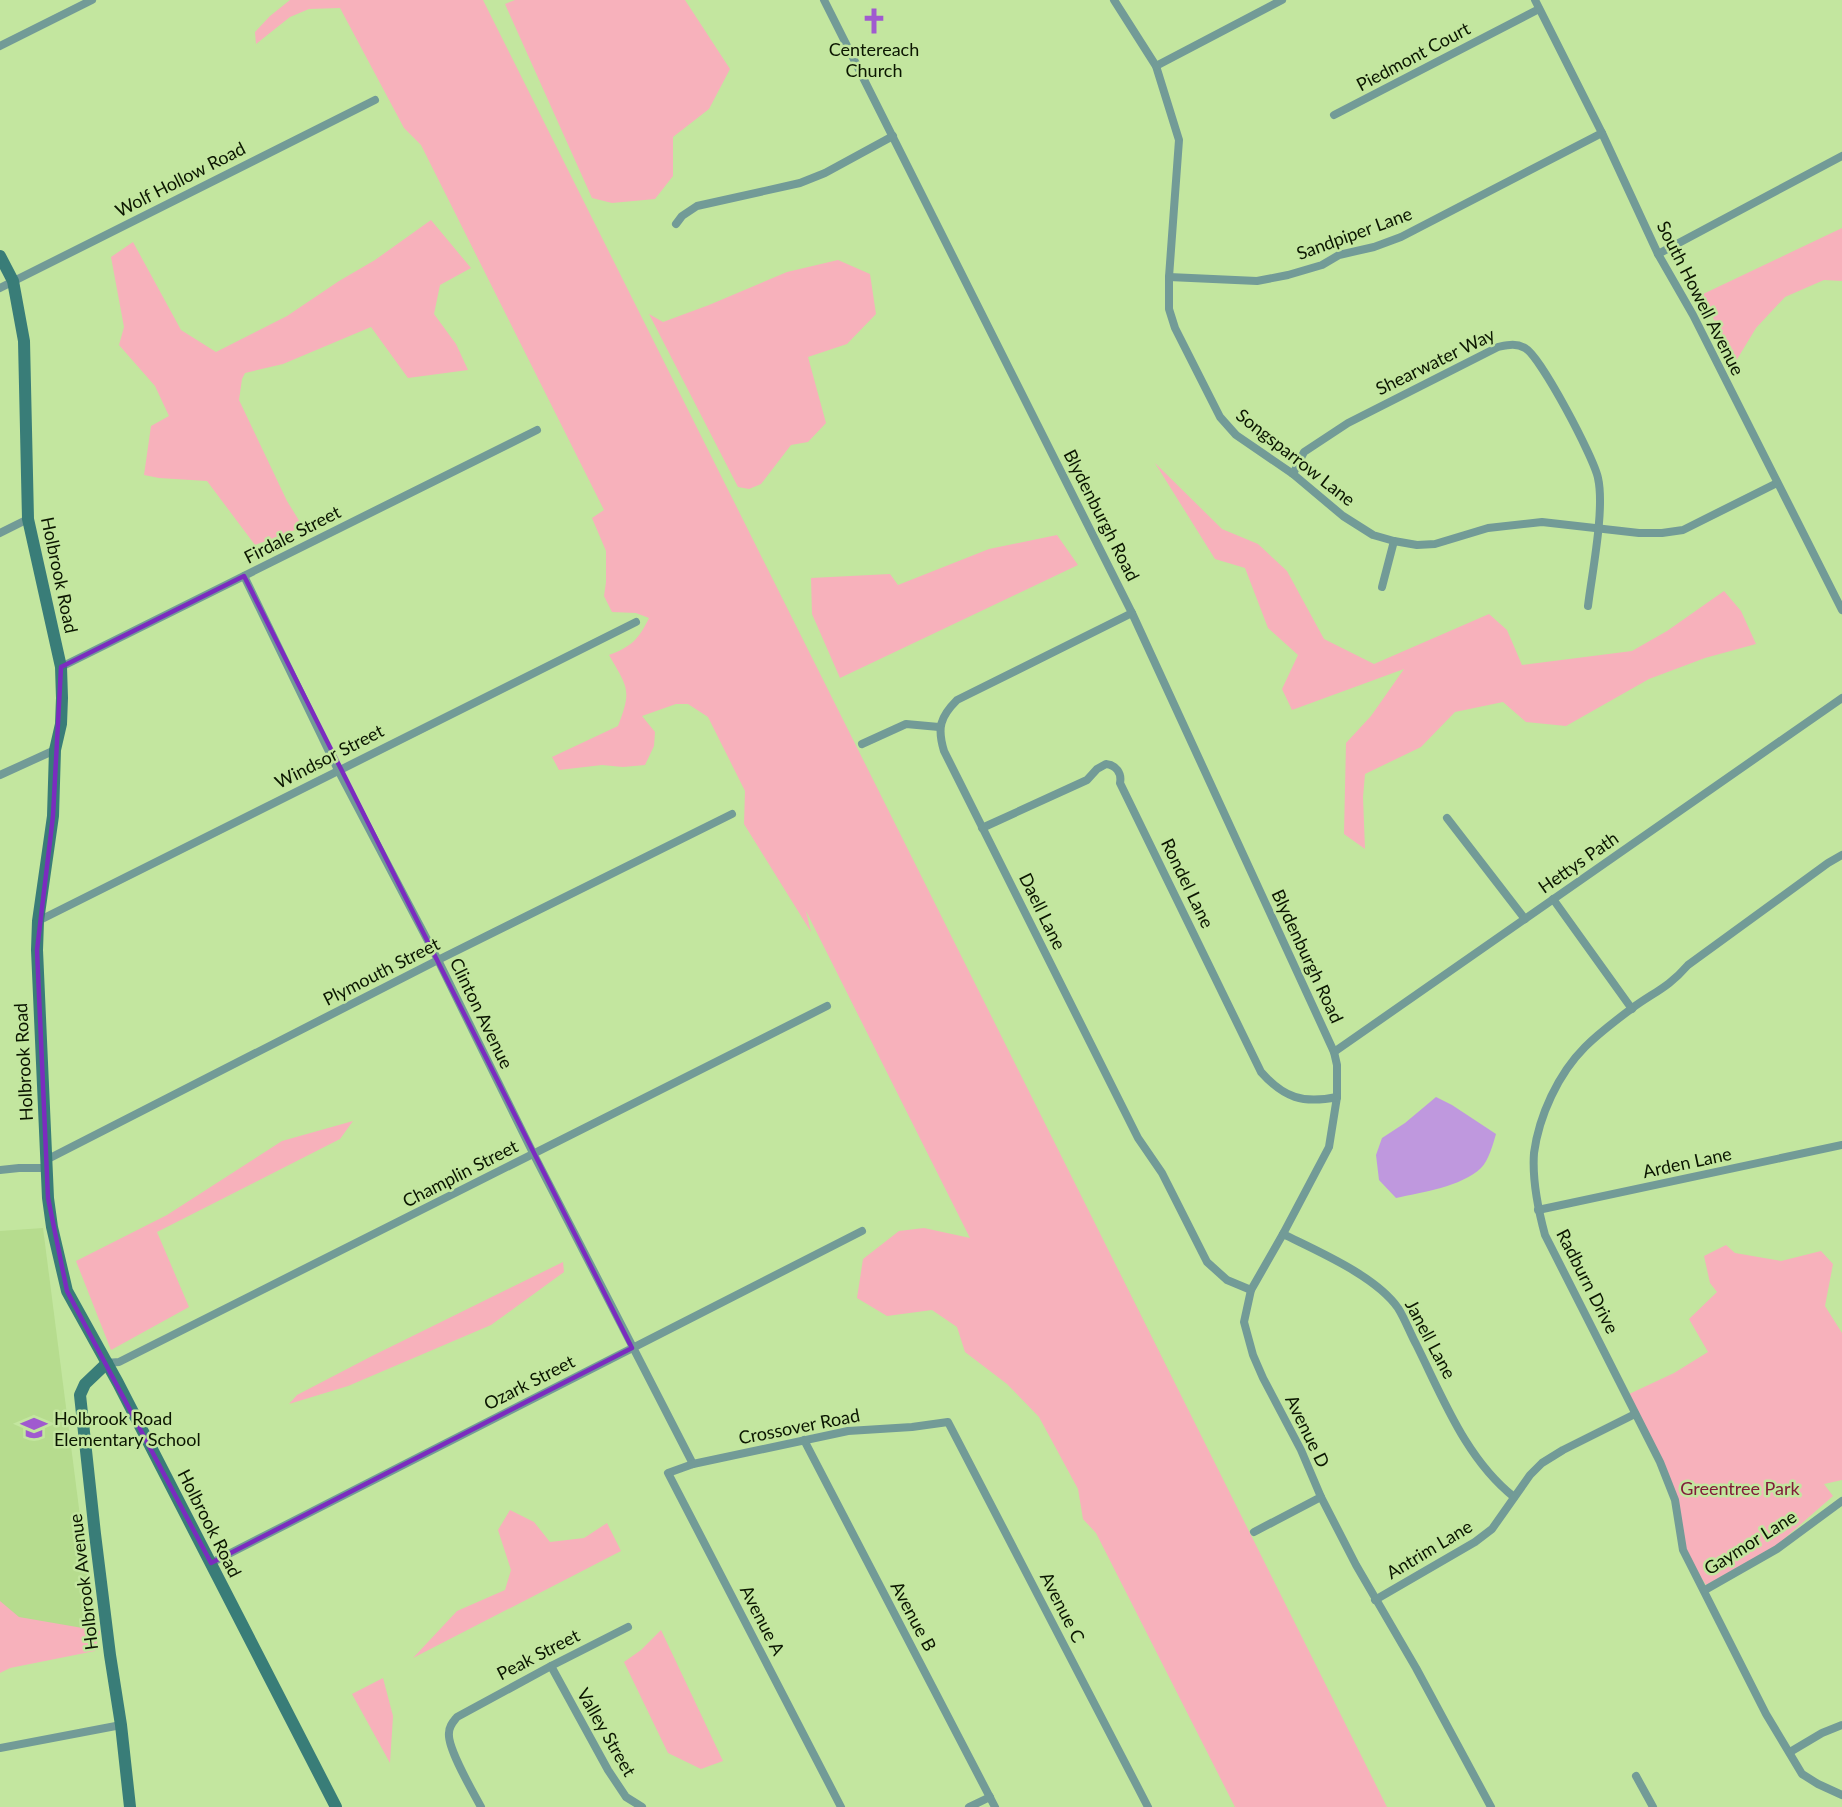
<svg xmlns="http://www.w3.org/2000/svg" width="1842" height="1807" font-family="Lato,sans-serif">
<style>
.built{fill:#b6dc8e}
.green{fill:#f7b1bb}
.water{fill:#bf98de}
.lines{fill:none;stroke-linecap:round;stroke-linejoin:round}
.street{stroke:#729b97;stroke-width:8}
.secondary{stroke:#397d78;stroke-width:12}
.marked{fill:none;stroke:#7b2cbf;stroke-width:4.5;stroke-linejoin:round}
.labels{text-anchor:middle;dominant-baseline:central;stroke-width:5;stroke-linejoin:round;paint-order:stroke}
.poi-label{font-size:18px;fill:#0b1600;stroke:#c3e69f}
.street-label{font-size:18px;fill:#0b1600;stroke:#c3e69f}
.park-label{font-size:18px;fill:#801b38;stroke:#c3e69f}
</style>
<rect width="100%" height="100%" fill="#c3e69f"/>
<!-- built -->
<path class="built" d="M43 1228 94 1625 0 1656V1231Z"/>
<!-- green -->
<g class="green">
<path d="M290 0H483L1387 1807H1235L1096 1533 1083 1519 1078 1489 1039 1417 1007 1384 965 1352 957 1327 932 1310 887 1316 857 1298 863 1259 899 1231 924 1228 970 1238 806 911 811 932 744 824 745 791 708 717 688 704H676L642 716 655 732 654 746 645 765 623 767 602 765 559 770 552 757 618 726C632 690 628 688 609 655 631 647 639 639 649 618L636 613 612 612 604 596 606 582V551L592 518 604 510 421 145 404 128 340 8 309 9 290 17 256 44 255 32 270 16Z"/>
<path d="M515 0H685L730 69 709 109 673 137V176L655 199 612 203 592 198 505 4Z"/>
<path d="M431 220 471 268 440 285 434 314 456 344 468 370 408 378 371 327 283 364 245 373 242 379 239 400 287 501 303 527 255 545 207 481 159 478 144 475 151 426 169 416 155 386 119 345 124 327 111 257 133 242 181 330 216 352 287 316 339 281 375 260Z"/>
<path d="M1842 228V281L1824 280 1785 297 1756 328 1736 361 1701 295Z"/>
<path d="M838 260 870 274 876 314 847 344 808 357 826 423 808 442 791 445 761 484 749 489 738 487 649 314 663 322 709 305 787 272Z"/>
<path d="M1155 463 1222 529 1258 544 1287 571 1324 639 1374 664 1489 614 1507 630 1522 665 1632 651 1667 631 1724 591 1741 611 1756 644 1705 658 1649 679 1566 726 1526 722 1503 702 1455 712 1421 747 1365 774 1363 797 1365 849 1344 834 1346 743 1371 716 1404 669 1292 710 1282 689 1298 655 1268 628 1245 568 1215 559Z"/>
<path d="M1057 535 1078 565 840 678 812 614 811 578 890 574 898 585 989 549Z"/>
<path d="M353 1121 340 1139 157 1232 189 1307 111 1350 76 1261 167 1215 282 1141Z"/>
<path d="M1726 1245 1735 1253 1781 1261 1821 1251 1833 1264 1825 1306 1842 1333V1480L1824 1484 1833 1496 1777 1545 1706 1585 1683 1550 1675 1500 1627 1395 1674 1373 1708 1352 1689 1319 1717 1292 1710 1283 1704 1256Z"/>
<path d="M563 1262 564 1272 491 1325 348 1386 289 1404 297 1395 372 1356Z"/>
<path d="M510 1510 534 1522 550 1542 584 1538 607 1523 621 1551 413 1658 457 1611 505 1590 511 1570 498 1530Z"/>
<path d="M0 1601 19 1617 100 1631 95 1651 10 1668 0 1673Z"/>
<path d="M661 1630 723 1761 701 1769 668 1753 624 1662 641 1650Z"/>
<path d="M383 1678 393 1716 390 1763 352 1694Z"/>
</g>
<!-- water -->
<path class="water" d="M1436 1097 1452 1105 1496 1134C1493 1144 1489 1160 1481 1168 1461 1187 1422 1192 1396 1198L1379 1180 1376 1155 1382 1138 1405 1123Z"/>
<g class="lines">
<!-- street -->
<g class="street">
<path d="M824 0 1132 613 1334 1052 1337 1065V1097L1329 1147 1283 1234 1251 1290 1244 1322 1253 1355 1263 1378 1301 1450 1321 1497 1356 1565 1416 1668 1491 1807"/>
<path d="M1114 0 1156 66 1179 140 1169 277V309L1175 328 1220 417 1236 435 1293 474 1343 516 1373 535 1394 541 1417 545 1435 544 1488 528 1542 522 1639 533H1662L1683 530 1777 483"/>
<path d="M1535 0 1602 133 1658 254 1693 315 1842 610"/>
<path d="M0 46 92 0"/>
<path d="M1156 66 1282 0"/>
<path d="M1334 115 1539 9"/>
<path d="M676 224 682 216 697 206 800 183 825 173 893 136"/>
<path d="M1658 254 1842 156"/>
<path d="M1169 277 1257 281 1288 275 1322 265 1339 255 1374 247 1401 237 1602 133"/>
<path d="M0 288 375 100"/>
<path d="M1293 474 1304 452 1348 423 1498 347C1508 345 1516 343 1525 348 1541 357 1594 458 1598 478 1605 509 1592 573 1588 606"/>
<path d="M0 533 28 519"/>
<path d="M244 576 338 770 438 960 534 1155 693 1464"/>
<path d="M1382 587 1394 541"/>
<path d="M1132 613 957 700C940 717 937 728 944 751L1138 1138 1162 1173 1207 1262 1227 1280 1251 1290"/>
<path d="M61 667 537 430"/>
<path d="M862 744 906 724 939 727"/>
<path d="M0 775 55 750"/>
<path d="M1447 818 1525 919"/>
<path d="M982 828 1087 780 1097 769 1106 764C1116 765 1122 773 1120 783L1261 1072C1284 1098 1303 1104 1337 1097"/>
<path d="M1842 855 1828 863 1688 965C1668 988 1654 992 1631 1009 1615 1021 1598 1034 1585 1047 1558 1074 1539 1116 1534 1153 1532 1180 1538 1209 1545 1235L1660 1462 1675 1500 1683 1550 1766 1714 1802 1774 1818 1784 1842 1795"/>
<path d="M1553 899 1632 1009"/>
<path d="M38 921 636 622"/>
<path d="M1334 1052 1842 698"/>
<path d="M46 1160 438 960 732 814"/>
<path d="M0 1170 19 1168H47"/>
<path d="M1538 1210 1842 1145"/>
<path d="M1283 1234C1317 1251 1376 1276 1398 1308 1405 1319 1410 1333 1416 1344 1443 1398 1466 1459 1514 1497"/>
<path d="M107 1363 119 1362 827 1006"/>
<path d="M804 1440 995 1807"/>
<path d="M1254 1532 1321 1497"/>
<path d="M211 1563 862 1231"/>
<path d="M1705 1590 1777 1549 1842 1501"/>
<path d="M1375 1600 1475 1542 1492 1529 1530 1475 1542 1463 1563 1450 1635 1414"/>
<path d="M551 1666 608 1770 626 1797 642 1807"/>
<path d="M0 1748 121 1725"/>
<path d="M1790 1752 1822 1733 1842 1725"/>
<path d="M1636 1776 1653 1807"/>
<path d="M481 1807C473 1792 447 1748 449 1733 449 1726 453 1722 457 1717L551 1666 628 1627"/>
<path d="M841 1807 668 1473 693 1464 848 1431 912 1427 948 1422 1148 1807"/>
<path d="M969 1807 990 1797"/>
</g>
<!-- secondary -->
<g class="secondary">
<path d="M0 256 13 281 24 341 28 519 61 667 62 698 61 724 55 750 53 816 38 921 37 950 48 1198 52 1227 67 1291 118 1383 336 1807"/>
<path d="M107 1363 85 1384 80 1395 95 1534 110 1655 121 1725 130 1807"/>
</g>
</g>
<!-- marked area -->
<path class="marked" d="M244 576 632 1348 211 1563 67 1291 48 1198 37 950 53 816 61 667Z"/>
<!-- icons -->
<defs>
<g id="church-bare" transform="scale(2.07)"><path d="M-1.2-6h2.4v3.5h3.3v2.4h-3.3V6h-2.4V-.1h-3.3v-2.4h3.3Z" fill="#a05acf" stroke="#c3e69f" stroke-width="2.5" paint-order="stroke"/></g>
<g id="school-bare" transform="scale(2.07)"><path d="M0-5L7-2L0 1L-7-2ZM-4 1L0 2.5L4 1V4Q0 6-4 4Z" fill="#a05acf" stroke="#c3e69f" stroke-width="2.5" paint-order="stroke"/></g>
</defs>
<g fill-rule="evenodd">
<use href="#church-bare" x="874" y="21"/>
<use href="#school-bare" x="34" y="1428"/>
</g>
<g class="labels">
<!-- poi labels -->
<g class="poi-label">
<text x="874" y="49">Centereach<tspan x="874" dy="21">Church</tspan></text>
<text x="54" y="1418" text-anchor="start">Holbrook Road<tspan x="54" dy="21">Elementary School</tspan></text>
</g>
<!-- street labels -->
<g class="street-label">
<text transform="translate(1413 56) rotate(-28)">Piedmont Court</text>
<text transform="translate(180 179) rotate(-27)">Wolf Hollow Road</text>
<text transform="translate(1354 233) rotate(-20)">Sandpiper Lane</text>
<text transform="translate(1701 298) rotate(63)">South Howell Avenue</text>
<text transform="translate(1435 361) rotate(-26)">Shearwater Way</text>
<text transform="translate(1296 457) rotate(38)">Songsparrow Lane</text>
<text transform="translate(1102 515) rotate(63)">Blydenburgh Road</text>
<text transform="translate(292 534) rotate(-27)">Firdale Street</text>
<text transform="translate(60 575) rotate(78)">Holbrook Road</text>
<text transform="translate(329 756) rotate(-27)">Windsor Street</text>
<text transform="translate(1578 862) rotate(-35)">Hettys Path</text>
<text transform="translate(1188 883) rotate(64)">Rondel Lane</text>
<text transform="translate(1043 911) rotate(64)">Daell Lane</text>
<text transform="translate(1308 956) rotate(65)">Blydenburgh Road</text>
<text transform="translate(381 971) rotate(-27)">Plymouth Street</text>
<text transform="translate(482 1013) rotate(64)">Clinton Avenue</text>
<text transform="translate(23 1062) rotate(-93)">Holbrook Road</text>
<text transform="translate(1687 1162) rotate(-12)">Arden Lane</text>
<text transform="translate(460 1173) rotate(-27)">Champlin Street</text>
<text transform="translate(1588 1281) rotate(63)">Radburn Drive</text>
<text transform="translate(1431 1339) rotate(62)">Janell Lane</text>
<text transform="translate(529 1382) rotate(-27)">Ozark Street</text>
<text transform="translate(799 1426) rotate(-11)">Crossover Road</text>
<text transform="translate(1308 1431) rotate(64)">Avenue D</text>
<text transform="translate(210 1523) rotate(63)">Holbrook Road</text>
<text transform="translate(1750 1542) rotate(-32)">Gaymor Lane</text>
<text transform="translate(1429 1549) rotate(-31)">Antrim Lane</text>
<text transform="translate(83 1582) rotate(-97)">Holbrook Avenue</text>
<text transform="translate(1063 1607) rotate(63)">Avenue C</text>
<text transform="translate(914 1616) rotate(62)">Avenue B</text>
<text transform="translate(763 1620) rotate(63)">Avenue A</text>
<text transform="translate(538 1654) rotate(-27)">Peak Street</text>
<text transform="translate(607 1732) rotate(60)">Valley Street</text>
</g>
<!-- park labels -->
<g class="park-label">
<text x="1740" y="1488">Greentree Park</text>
</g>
</g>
</svg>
